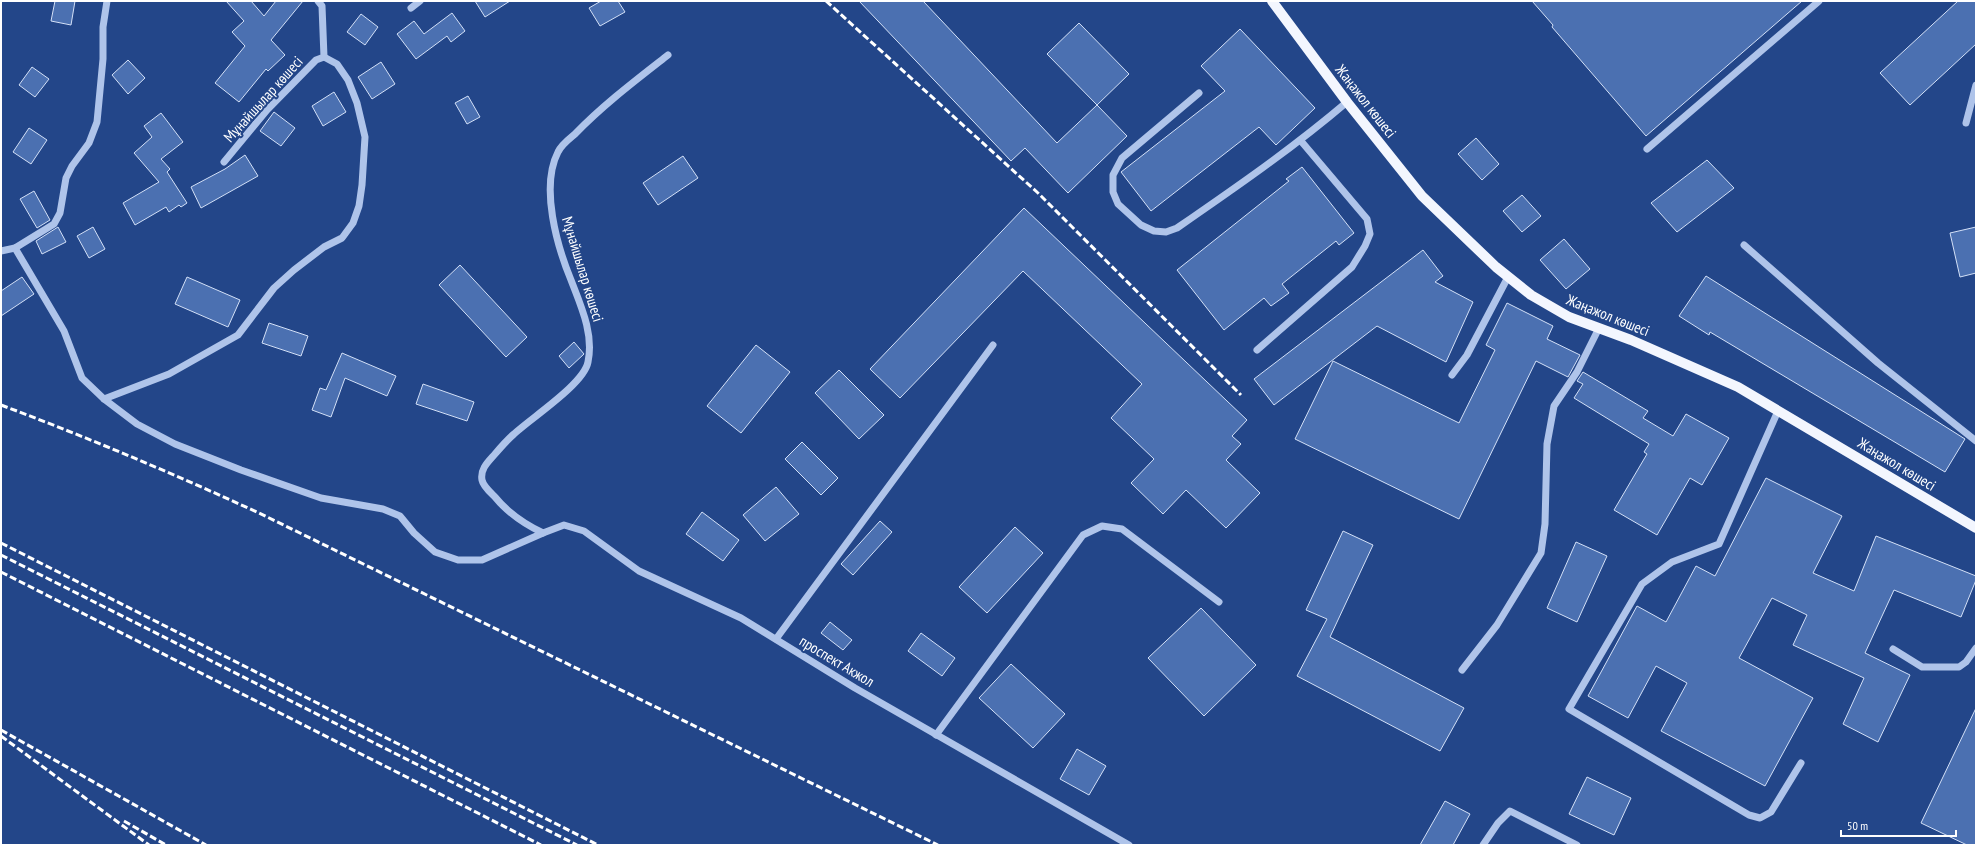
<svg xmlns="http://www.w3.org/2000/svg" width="1977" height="846" font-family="'PT Sans Narrow',sans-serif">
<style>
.building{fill:#4b70b1;stroke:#d3e0f7}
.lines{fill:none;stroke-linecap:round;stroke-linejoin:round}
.minor{stroke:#afc4ea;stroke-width:7}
.major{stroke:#f3f6fe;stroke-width:10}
.rail{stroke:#fff;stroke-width:3;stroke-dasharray:7 3;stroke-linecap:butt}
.labels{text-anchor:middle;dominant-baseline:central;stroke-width:4;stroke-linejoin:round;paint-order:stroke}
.street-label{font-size:15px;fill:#fff;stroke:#234689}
</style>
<rect width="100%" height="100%" fill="#234689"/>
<!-- building -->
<g class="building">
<path d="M55 1H75L71 25 51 21Z"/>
<path d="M226 1H251L264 16 276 1H303L271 40 285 55 268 71 266 69 239 102 215 83 245 46 232 32 244 21Z"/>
<path d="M475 1H510L485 17Z"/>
<path d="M601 1H618L625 12 600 26 589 8Z"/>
<path d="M859 1H923L1057 143 1097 105 1127 136 1068 193 1025 148 1011 161Z"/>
<path d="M1532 1H1802L1646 136 1552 27 1553 25Z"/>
<path d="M1958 1H1976V44L1910 105 1880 73Z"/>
<path d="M452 13 465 31 451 42 447 36 416 59 397 34 414 21 424 34Z"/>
<path d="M361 14 378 27 365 45 347 32Z"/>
<path d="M1079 23 1129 74 1097 105 1047 54Z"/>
<path d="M1240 29 1315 108 1276 145 1259 127 1151 211 1121 172 1225 91 1201 66Z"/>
<path d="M128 60 145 78 128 94 112 75Z"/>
<path d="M381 62 395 84 372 99 358 77Z"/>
<path d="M32 67 49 79 35 97 19 85Z"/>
<path d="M334 92 346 112 323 126 312 106Z"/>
<path d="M468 96 480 117 467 124 455 103Z"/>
<path d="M274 112 295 128 281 146 260 131Z"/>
<path d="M161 113 183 142 161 159 170 169 167 172 187 203 181 207 179 205 169 212 166 207 135 225 123 203 159 182 134 153 152 137 144 126Z"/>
<path d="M29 128 47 140 31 164 13 152Z"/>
<path d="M1476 138 1499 164 1482 180 1458 154Z"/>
<path d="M245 155 258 176 201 208 191 187 225 169Z"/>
<path d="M683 156 698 178 658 205 643 183Z"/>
<path d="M1707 160 1734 188 1677 232 1651 203Z"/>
<path d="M1302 167 1354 233 1339 245 1336 241 1282 284 1289 293 1271 306 1264 298 1224 330 1177 270 1289 181 1286 179Z"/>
<path d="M34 191 50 220 37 228 20 199Z"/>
<path d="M1522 195 1541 216 1522 232 1503 211Z"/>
<path d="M1024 208 1247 420 1232 436 1241 444 1226 460 1260 493 1226 528 1186 490 1163 514 1131 483 1154 459 1111 418 1142 384 1023 271 900 398 870 369Z"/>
<path d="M58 227 66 242 42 254 36 241Z"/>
<path d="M93 227 105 249 89 258 77 236Z"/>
<path d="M1976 227V273L1960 277 1950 233Z"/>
<path d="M1564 239 1590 269 1566 289 1540 260Z"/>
<path d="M1423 250 1443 276 1435 282 1473 302 1446 362 1377 326 1274 405 1254 379Z"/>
<path d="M460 265 527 337 506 357 439 285Z"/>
<path d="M1706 276 1965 439 1945 472 1710 332 1709 335 1679 316Z"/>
<path d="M22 277 34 294 1 316V291Z"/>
<path d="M187 277 240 300 228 327 175 304Z"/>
<path d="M1507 303 1553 326 1547 339 1580 355 1568 377 1536 361 1459 519 1295 439 1333 361 1459 423 1495 350 1486 345Z"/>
<path d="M269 323 308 336 301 356 262 343Z"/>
<path d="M574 342 584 354 569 368 559 356Z"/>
<path d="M756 345 790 372 741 433 707 406Z"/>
<path d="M342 353 396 376 387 396 345 378 331 417 312 410 320 388 326 390Z"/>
<path d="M839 370 884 415 859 439 815 393Z"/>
<path d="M1583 372 1648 411 1643 418 1673 436 1686 414 1729 438 1702 485 1690 478 1657 535 1614 510 1647 454 1644 452 1649 444 1574 398 1583 384 1577 381Z"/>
<path d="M423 384 474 402 467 421 416 404Z"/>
<path d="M802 442 838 478 821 495 785 459Z"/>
<path d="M1766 478 1842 516 1813 573 1854 591 1876 536 1976 576V580L1961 617 1894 590 1865 653 1910 675 1878 742 1843 724 1864 678 1793 645 1807 615 1772 598 1739 658 1813 698 1765 786 1661 731 1687 683 1656 666 1628 718 1588 696 1637 606 1666 622 1696 566 1715 576Z"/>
<path d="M776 487 799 514 765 541 743 515Z"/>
<path d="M702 512 739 540 723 561 686 534Z"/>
<path d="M880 521 892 532 853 575 841 564Z"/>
<path d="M1015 527 1043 553 987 613 959 587Z"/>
<path d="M1343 531 1373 545 1330 637 1464 708 1440 751 1297 676 1327 619 1306 610Z"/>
<path d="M1576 542 1607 556 1577 622 1547 608Z"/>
<path d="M1201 608 1256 665 1204 716 1148 658Z"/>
<path d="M830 622 852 640 843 650 821 633Z"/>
<path d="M921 633 955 658 942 676 908 651Z"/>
<path d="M1011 664 1065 714 1033 748 979 698Z"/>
<path d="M1976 708V845H1967L1921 823Z"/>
<path d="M1077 749 1106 766 1089 795 1060 779Z"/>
<path d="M1587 777 1631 798 1614 835 1569 814Z"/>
<path d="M1445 801 1470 814 1453 845H1420Z"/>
</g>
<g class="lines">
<!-- minor -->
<g class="minor">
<path d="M411 8 420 1"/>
<path d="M668 55C636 80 603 105 575 134 569 139 561 145 558 152 540 187 557 246 571 280 581 306 594 334 588 362 584 384 531 418 514 434 507 440 501 447 495 454 488 462 480 469 482 480 483 486 491 493 495 497 508 513 524 524 543 533L564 525 584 531 639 571 741 618 855 688 1129 845"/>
<path d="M1199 93 1122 158 1113 175V192L1118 204 1141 225 1154 231 1166 232 1177 228C1235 188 1293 148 1347 102"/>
<path d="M1966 123 1976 85"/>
<path d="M1647 149 1819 1"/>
<path d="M224 162 267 110 316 60 324 57 322 6 318 1"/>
<path d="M1744 245 1878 363 1976 441"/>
<path d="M15 248 64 331 82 378 104 399 137 424 175 444 241 470 321 498 383 509 400 516 414 533 435 552 458 560H482L543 533"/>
<path d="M1 251 15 248 54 224 60 213 66 178 72 166 89 143 97 122 103 59V27L107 1"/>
<path d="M1257 350 1352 267 1365 246 1370 234 1367 219 1301 141"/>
<path d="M1452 375 1467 355 1508 277"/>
<path d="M104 399 169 374 238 335 274 288 294 270 324 247 342 238 353 223 359 206 362 185 365 137 357 103 348 80 337 64 324 57"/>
<path d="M1778 411 1719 544 1672 562 1642 584 1569 709 1749 815 1760 818 1771 812 1801 763"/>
<path d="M776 639 993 345"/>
<path d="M1893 649 1922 667H1959L1966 662 1976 648"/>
<path d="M1462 670 1497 625 1541 553 1545 524 1547 444 1554 406 1577 372 1599 328"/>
<path d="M936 735 1083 535 1102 526 1122 529 1219 602"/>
<path d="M1483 845 1498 823 1510 811 1577 845"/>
</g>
<!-- major -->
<path class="major" d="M1272 1 1347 102 1422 196 1496 267 1531 295 1569 317 1631 340 1738 387 1976 528"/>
<!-- rail -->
<g class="rail">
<path d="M826 1 1038 193 1241 395"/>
<path d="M1 405C89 438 174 474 259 513L938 845"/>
<path d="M1 543 598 845"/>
<path d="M1 555 577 845"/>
<path d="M1 572 541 845"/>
<path d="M1 730 206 845"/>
<path d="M1 736 149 845"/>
<path d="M124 821 166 845"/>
</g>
</g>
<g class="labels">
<!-- street labels -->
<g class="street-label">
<text transform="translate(263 99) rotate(-48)">Мұнайшылар көшесі</text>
<text transform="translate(1366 101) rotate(52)">Жаңажол көшесі</text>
<text transform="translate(583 269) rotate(73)">Мұнайшылар көшесі</text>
<text transform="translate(1608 315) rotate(22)">Жаңажол көшесі</text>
<text transform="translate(1897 464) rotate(31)">Жаңажол көшесі</text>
<text transform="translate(837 661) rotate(31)">проспект Акжол</text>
</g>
</g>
<!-- border -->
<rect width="1977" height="846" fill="none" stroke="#ffffff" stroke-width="4"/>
<!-- scale -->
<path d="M1841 830v6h115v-6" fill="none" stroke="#ffffff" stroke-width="2"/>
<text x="1847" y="830" font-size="12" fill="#ffffff" stroke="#234689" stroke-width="3" paint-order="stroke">50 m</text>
</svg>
